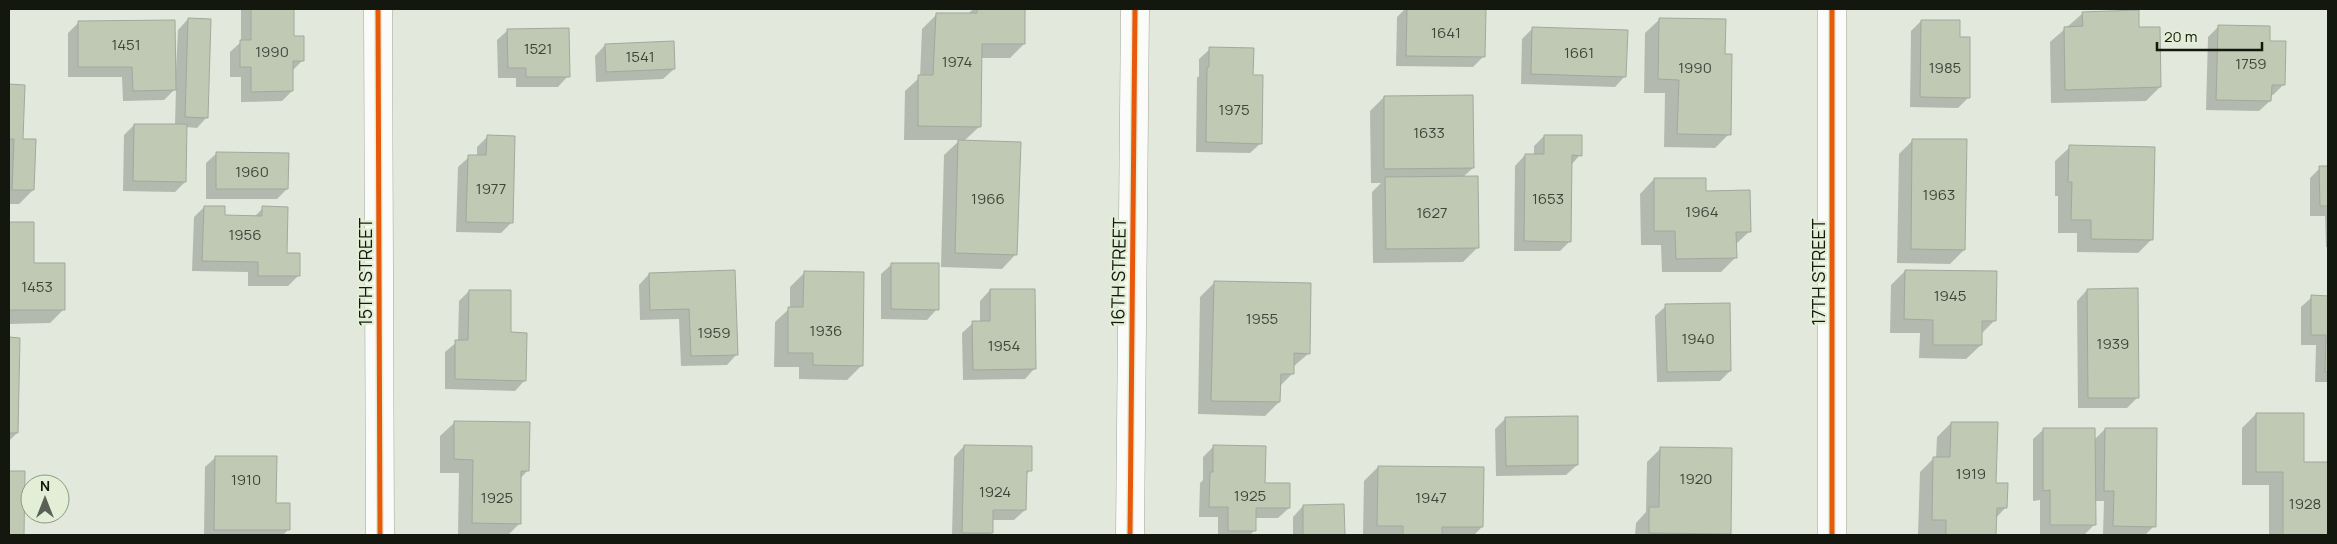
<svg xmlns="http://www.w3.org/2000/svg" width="2337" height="544" font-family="Manrope,sans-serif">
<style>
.shadow{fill:#0003}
.building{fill:#bfc9b4;stroke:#a3a89d}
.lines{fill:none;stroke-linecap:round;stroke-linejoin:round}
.street-casing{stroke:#a2a79c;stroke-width:29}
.street{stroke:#fbfcfa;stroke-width:28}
.cycleway-casing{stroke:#e2eed5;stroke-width:8}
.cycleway{stroke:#e8590c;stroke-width:5}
.labels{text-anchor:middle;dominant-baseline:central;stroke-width:4.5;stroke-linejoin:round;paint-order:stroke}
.number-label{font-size:15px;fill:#3e4438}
.street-label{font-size:18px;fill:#13170e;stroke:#e2eed5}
</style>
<rect width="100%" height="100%" fill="#e2e8db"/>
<!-- shadow -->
<g class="shadow">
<path d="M241 9H293V37L303 60 292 71V91L282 101 241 102V77H230V52L241 42Z"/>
<path d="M973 9H1024V44L1010 58H980V126L964 141 1016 254 1002 269 941 267 944 155 960 140H904L905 91 920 77 922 29 936 15H967Z"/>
<path d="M1405 9H1484V56L1473 67 1396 66 1397 17Z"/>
<path d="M2083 13 2138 29 2160 87 2146 101 2051 103 2050 42Z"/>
<path d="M188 19 207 117 197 128 186 127 185 182 175 192 123 191 124 135 134 125H175L176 88 164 100 123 101 122 77H68V33L78 23 176 68 178 30Z"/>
<path d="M1660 19 1724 56 1729 134 1715 148 1664 147 1665 93H1644L1645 33Z"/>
<path d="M1921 21 1959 38 1969 97 1958 108 1910 107 1911 31Z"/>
<path d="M2219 26 2268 43 2284 84 2273 95H2270V101L2259 111 2206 110 2208 37Z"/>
<path d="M1532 29 1625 76 1615 87 1521 84 1522 39Z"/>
<path d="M508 30 568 76 558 87H516V78H498L497 40Z"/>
<path d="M605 45 674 69 663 79 596 82 595 56Z"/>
<path d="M1210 49 1252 77 1261 143 1250 153 1196 152 1197 78 1199 76V59Z"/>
<path d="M9 86H23L21 140 33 190 19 204H9Z"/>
<path d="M1384 97 1473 168 1463 177 1478 247 1463 262 1373 263 1372 192 1381 183H1371L1370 111Z"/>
<path d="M1544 136 1580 155 1571 165 1570 241 1560 251H1514L1515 166 1525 155H1534V146Z"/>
<path d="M487 137 512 222 501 233 456 232 458 167 469 157H477V147Z"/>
<path d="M1913 140 1964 250 1950 264 1897 263 1899 154Z"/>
<path d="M2070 147 2152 239 2138 253 2077 252V233H2058V196H2055V161Z"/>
<path d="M217 153 287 189 277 199H206V163Z"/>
<path d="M2328 167V247H2326L2325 216H2310V178L2320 168Z"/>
<path d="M1654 179 1705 192 1750 231 1735 245 1736 257 1721 272H1662L1661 245H1641L1640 194Z"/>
<path d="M204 207 224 216 254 217 263 208 298 276 288 286H248V272L192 271 194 217Z"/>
<path d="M9 223H32V264L64 309 50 323 9 324Z"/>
<path d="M892 264 937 309 927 320 881 319V274Z"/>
<path d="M1905 271 1995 320 1981 334V345L1966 359 1919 358 1920 333H1890L1891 285Z"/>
<path d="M734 272 737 354 727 365 681 366 679 319 640 320 639 285 649 274Z"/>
<path d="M804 273 862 365 847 380 799 379V367H774L775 322 790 308V287Z"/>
<path d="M1214 283 1309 353 1293 367V373L1280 386 1279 402 1265 416 1198 414 1200 297Z"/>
<path d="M990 290 1035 368 1025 379 963 380 962 333 973 323 980 322V301Z"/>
<path d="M2087 290 2138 397 2127 408H2078L2077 301Z"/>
<path d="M469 291 510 334 525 380 515 391 445 389V352L458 341 459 301Z"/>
<path d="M2312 297H2328V382H2315L2316 345H2301V307Z"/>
<path d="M1666 306 1730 371 1720 381 1657 382 1655 316Z"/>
<path d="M9 339H18L17 433 9 441Z"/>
<path d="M2256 414 2303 463H2328V535H2269V485H2242V428Z"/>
<path d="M1506 418 1577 465 1566 475 1496 476 1495 429Z"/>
<path d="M455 422 528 470 520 479V523L508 535H458L459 473H440V436Z"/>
<path d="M1951 423 1995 484 2006 507 1996 518 1995 535 1918 534 1920 472 1934 458H1936L1937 437Z"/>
<path d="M2044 429 2094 440 2105 429 2154 526 2145 535H2103L2104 501H2094V525L2084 535H2040V500L2033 501V439Z"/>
<path d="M964 446 1030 470 1025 476V510L1014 520H992V533L989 535H952L954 457Z"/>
<path d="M1214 446 1264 484 1289 508 1278 518H1255V530L1250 535H1218V517H1199L1200 483 1203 480V457Z"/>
<path d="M1661 448 1729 533 1727 535H1635L1636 523 1646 512 1647 462Z"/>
<path d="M216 457 275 504 288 530 283 535H204L205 467Z"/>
<path d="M1378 467 1482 527 1474 535H1363L1364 481Z"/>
<path d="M9 472H24L23 535H9Z"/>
<path d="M1303 506H1343V535H1293V517Z"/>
</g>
<!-- building -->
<g class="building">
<path d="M251 9H294V36H304V61H293V91L251 92V67H240V40H251Z"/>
<path d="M977 9H1025V44H982L981 127 918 126V75H933L936 13H977Z"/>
<path d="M1407 9H1486L1485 57 1406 56Z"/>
<path d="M2139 10V27H2160L2161 87 2065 90 2064 27 2083 26 2082 12Z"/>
<path d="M188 18 211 19 208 118 185 117Z"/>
<path d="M1659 18 1726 19 1725 54H1732L1731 135 1677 134 1679 80 1658 79Z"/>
<path d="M175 20 176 90 133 91 132 67H78V21Z"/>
<path d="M1921 20H1960V37H1970V98L1920 97Z"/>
<path d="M2218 25 2270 26V41H2286L2285 85H2272L2271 101 2216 100Z"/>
<path d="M1532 27 1628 30 1626 77 1531 74Z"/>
<path d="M569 28 570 77H526V68H508L507 29Z"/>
<path d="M674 41 675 69 606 72 605 44Z"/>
<path d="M1209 47 1254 48 1253 75H1263L1262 144 1206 142 1207 67H1209Z"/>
<path d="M9 84 25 85 23 139H36L34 190H12L14 139H9Z"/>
<path d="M1473 95 1474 168 1384 169V96Z"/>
<path d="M134 124H187L186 182 133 181Z"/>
<path d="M487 135 515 136 513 223 466 222 468 155H486Z"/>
<path d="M1544 135H1582V156L1572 155 1571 242 1524 241 1525 154H1544Z"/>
<path d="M1912 139H1967L1965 250 1911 249Z"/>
<path d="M958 140 1021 142 1017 255 955 253Z"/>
<path d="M2069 145 2155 147 2153 240 2091 239V220H2071L2072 182H2068Z"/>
<path d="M216 152 289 153 288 189H216Z"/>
<path d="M2319 166H2328V206H2320Z"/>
<path d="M1478 176 1479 248 1386 249 1385 177Z"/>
<path d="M1654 178H1706V191L1750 190 1751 232H1736L1737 258 1676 259 1675 231H1654Z"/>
<path d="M204 206H225V215L262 216V206L288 207 287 253H300V276H258V262L202 261Z"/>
<path d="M9 222H34V263H65V310H9Z"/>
<path d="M891 263H939V310L891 309Z"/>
<path d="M735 270 738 355 691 356 689 309 650 310 649 273Z"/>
<path d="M1905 270 1997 271 1996 321H1982V345H1933V320L1904 319Z"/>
<path d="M804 271 864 272 863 366 813 365V353H788V307H803Z"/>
<path d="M1214 281 1311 283 1310 354 1294 353V374H1281L1280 402 1211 401Z"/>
<path d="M2138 288 2139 398H2088L2087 289Z"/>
<path d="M990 289H1035L1036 369 973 370 972 321H990Z"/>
<path d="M469 290H511V332L527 333 526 381 455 379V340H468Z"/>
<path d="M2311 295 2328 296V372H2325L2326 335H2311Z"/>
<path d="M1730 303 1731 371 1667 372 1665 304Z"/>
<path d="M9 337 20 338 18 433H9Z"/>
<path d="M2256 413H2304V462H2328V535H2283V472H2256Z"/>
<path d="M1578 416V465L1506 466 1505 417Z"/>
<path d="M454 421 530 422 529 471H521V524L472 523 473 460 454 459Z"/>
<path d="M1951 422H1998L1996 483H2008L2007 508H1997L1996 535H1946V520H1932L1933 457H1950Z"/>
<path d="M2043 428H2095L2096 525H2050V490L2043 491Z"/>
<path d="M2105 428H2157L2156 527 2113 526 2114 491H2104Z"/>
<path d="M964 445 1032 446V471H1027L1026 510H993V533H962Z"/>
<path d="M1213 445 1266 446 1265 483H1290V508H1256V531H1228V507H1209L1210 472H1213Z"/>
<path d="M1660 447 1732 448 1731 534 1649 533V507H1659Z"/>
<path d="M215 456H277L276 503H290V530H214Z"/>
<path d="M1378 466 1484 467 1483 527H1442V535H1403V526H1377Z"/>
<path d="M9 471H25L24 535H9Z"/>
<path d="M1344 504 1345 535H1303V505Z"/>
</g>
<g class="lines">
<!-- street casing -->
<g class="street-casing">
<g id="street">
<path d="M378 9 380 535"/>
<path d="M1130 535 1135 9"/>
<path d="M1832 535V9"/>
</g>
</g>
<!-- street -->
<use href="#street" class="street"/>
<!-- cycleway casing -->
<g class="cycleway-casing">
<g id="cycleway">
<path d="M378 9 380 535"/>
<path d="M1130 535 1135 9"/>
<path d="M1832 535V9"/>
</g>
</g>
<!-- cycleway -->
<use href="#cycleway" class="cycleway"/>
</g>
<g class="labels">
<!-- number labels -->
<g class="number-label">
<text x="1446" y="32">1641</text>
<text x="126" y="44">1451</text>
<text x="538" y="48">1521</text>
<text x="272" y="51">1990</text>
<text x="1579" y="52">1661</text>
<text x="640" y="56">1541</text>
<text x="957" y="61">1974</text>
<text x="2251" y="63">1759</text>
<text x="1695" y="67">1990</text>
<text x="1945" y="67">1985</text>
<text x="1234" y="109">1975</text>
<text x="1429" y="132">1633</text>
<text x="252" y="171">1960</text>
<text x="491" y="188">1977</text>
<text x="1939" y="194">1963</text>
<text x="988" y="198">1966</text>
<text x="1548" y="198">1653</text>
<text x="1702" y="211">1964</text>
<text x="1432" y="212">1627</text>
<text x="245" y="234">1956</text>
<text x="37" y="286">1453</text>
<text x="1950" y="295">1945</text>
<text x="1262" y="318">1955</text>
<text x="826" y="330">1936</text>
<text x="714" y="332">1959</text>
<text x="1698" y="338">1940</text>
<text x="2113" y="343">1939</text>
<text x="1004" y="345">1954</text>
<text x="1971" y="473">1919</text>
<text x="1696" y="478">1920</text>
<text x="246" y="479">1910</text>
<text x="995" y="491">1924</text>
<text x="1250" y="495">1925</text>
<text x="497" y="497">1925</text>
<text x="1431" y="497">1947</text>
<text x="2305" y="503">1928</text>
</g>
<!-- street labels -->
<g class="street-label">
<text transform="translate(365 272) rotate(-90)">15TH STREET</text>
<text transform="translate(1118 272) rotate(-89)">16TH STREET</text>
<text transform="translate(1818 272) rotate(-90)">17TH STREET</text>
</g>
</g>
<!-- border -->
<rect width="2337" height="544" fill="none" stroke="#13170e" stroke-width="20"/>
<!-- north arrow -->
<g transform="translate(45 499)"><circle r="24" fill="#e2eed5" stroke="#8f9885"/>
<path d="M0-4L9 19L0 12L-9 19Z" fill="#5b6056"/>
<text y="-8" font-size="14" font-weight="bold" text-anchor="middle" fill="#13170e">N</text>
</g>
<!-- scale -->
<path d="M2157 42v8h105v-8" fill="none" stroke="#13170e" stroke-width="2.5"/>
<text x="2164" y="42" font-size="15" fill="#13170e" stroke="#e2eed5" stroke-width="4" paint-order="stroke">20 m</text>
</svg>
